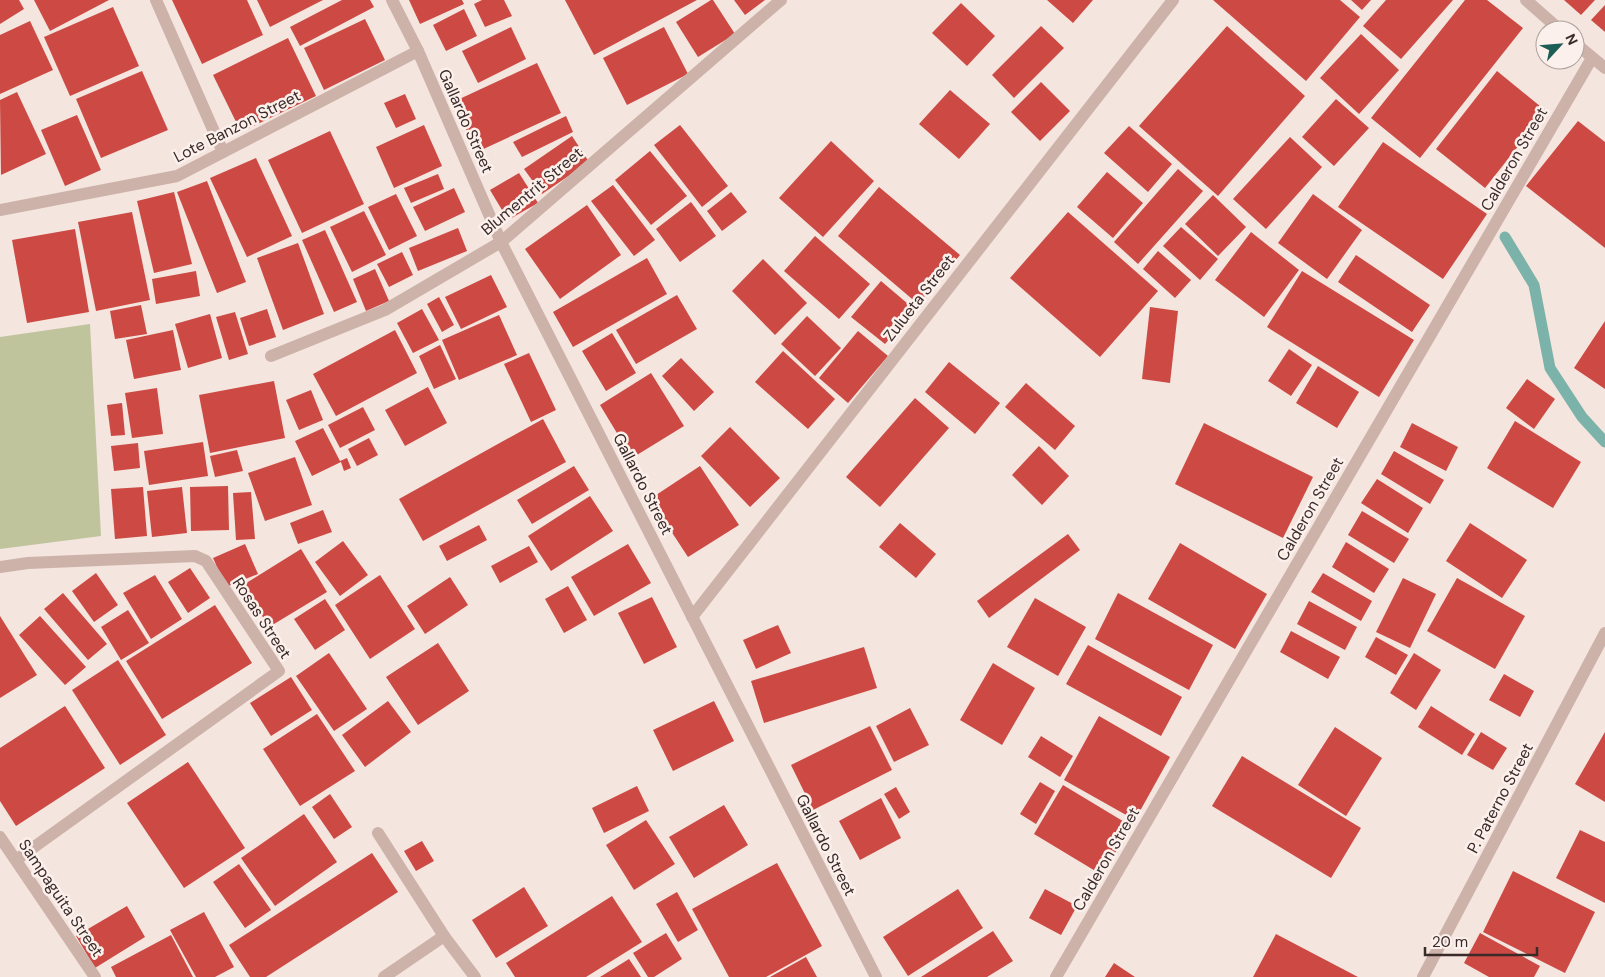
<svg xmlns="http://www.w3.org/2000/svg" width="1605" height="977" font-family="'DM Sans',sans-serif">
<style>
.green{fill:#bfc49d}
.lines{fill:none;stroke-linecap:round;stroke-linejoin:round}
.stream{stroke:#7bb3aa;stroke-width:11}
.building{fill:#cc4944}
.minor{stroke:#cdb2a9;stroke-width:12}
.labels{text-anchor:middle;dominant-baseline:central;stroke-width:5;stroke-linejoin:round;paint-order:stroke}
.street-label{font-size:16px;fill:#3a2b29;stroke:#fbf0eb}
</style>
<rect width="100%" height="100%" fill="#f4e5de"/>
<!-- green -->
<path class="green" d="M90 324 101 536 0 549V337Z"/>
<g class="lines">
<!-- stream -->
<path class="stream" d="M1505 237 1534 285 1550 368 1582 417 1605 442"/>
</g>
<!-- building -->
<g class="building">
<path d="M0 0H19L24 9 0 24Z"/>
<path d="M34 0H109L50 31Z"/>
<path d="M172 0H247L263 35 202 64Z"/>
<path d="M257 0H323L270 27Z"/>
<path d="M342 0H370L374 7 300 46 290 27Z"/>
<path d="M409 0H462L464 4 420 24Z"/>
<path d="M482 0H504L512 16 485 27 474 4Z"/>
<path d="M565 0H697L594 55Z"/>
<path d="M711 0H713L735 34 698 57 676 22Z"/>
<path d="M734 0H765L745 15Z"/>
<path d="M1047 0H1093L1073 23Z"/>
<path d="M1213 0H1340L1360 17 1306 81Z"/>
<path d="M1351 0H1371L1362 10Z"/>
<path d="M1386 0H1453L1401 59 1363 26Z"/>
<path d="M1465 0H1487L1523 28 1420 158 1371 118Z"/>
<path d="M1564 0H1595L1581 15Z"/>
<path d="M961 3 995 36 967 66 932 33Z"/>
<path d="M1605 5V32L1591 20Z"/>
<path d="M113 7 139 66 70 96 44 37Z"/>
<path d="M464 9 477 36 446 51 433 25Z"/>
<path d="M365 19 385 60 324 90 304 48Z"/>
<path d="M30 21 53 70 0 94V35Z"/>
<path d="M1041 26 1064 48 1014 98 992 75Z"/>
<path d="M1227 26 1305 96 1218 196 1139 126Z"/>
<path d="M511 27 526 59 478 83 462 51Z"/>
<path d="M664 27 688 74 627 105 603 58Z"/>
<path d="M1361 34 1399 70 1359 114 1320 78Z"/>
<path d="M288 38 316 96 241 132 213 75Z"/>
<path d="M537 63 561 113 477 152 453 102Z"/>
<path d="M142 71 168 130 101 158 76 99Z"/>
<path d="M1497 71 1546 111 1485 188 1436 149Z"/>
<path d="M1041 82 1070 111 1040 141 1011 112Z"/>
<path d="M950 90 990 124 959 159 919 124Z"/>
<path d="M17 92 46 154 1 175 0 100Z"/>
<path d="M405 94 416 119 396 128 384 103Z"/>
<path d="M1336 99 1369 128 1334 166 1302 137Z"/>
<path d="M77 115 101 170 65 186 41 130Z"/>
<path d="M566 116 573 132 522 157 513 142Z"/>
<path d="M1578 121 1605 142V248L1526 186Z"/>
<path d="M424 125 442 166 394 188 376 147Z"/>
<path d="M680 125 728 186 702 207 654 145Z"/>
<path d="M1129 126 1172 164 1148 192 1104 153Z"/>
<path d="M330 131 364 204 302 233 268 160Z"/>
<path d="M572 136 589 162 542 194 524 169Z"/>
<path d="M1290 137 1322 167 1266 229 1233 199Z"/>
<path d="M831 141 874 181 823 237 779 198Z"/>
<path d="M1383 142 1487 214 1443 279 1338 207Z"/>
<path d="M650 151 687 196 651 225 615 180Z"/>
<path d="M256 158 292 236 247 257 210 178Z"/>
<path d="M1178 169 1203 191 1138 264 1114 242Z"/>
<path d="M1107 172 1143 203 1113 238 1077 207Z"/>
<path d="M519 173 538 203 508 220 490 190Z"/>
<path d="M438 174 444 189 411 203 404 188Z"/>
<path d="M207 181 246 282 217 293 177 192Z"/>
<path d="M613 185 655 240 634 256 591 201Z"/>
<path d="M879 187 960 255 918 304 838 236Z"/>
<path d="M454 188 465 212 425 231 413 207Z"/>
<path d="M174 192 192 264 154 273 137 201Z"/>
<path d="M731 192 747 212 722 231 707 211Z"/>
<path d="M396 194 417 236 389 250 368 207Z"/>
<path d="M1313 194 1362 230 1327 279 1278 243Z"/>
<path d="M1213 195 1246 227 1218 256 1185 224Z"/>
<path d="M691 202 716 236 680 262 656 229Z"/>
<path d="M587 205 621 255 560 299 525 249Z"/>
<path d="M364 211 386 255 352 272 330 227Z"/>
<path d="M132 212 150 300 96 311 78 222Z"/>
<path d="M1068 212 1158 291 1100 357 1010 278Z"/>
<path d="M1181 227 1218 259 1200 280 1163 246Z"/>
<path d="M458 228 467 251 418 271 409 248Z"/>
<path d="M75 229 89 312 27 323 12 240Z"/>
<path d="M325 230 357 302 334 312 302 240Z"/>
<path d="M1251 232 1299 270 1264 317 1215 280Z"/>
<path d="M815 236 870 284 839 319 784 271Z"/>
<path d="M298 243 324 314 283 330 257 258Z"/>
<path d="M1158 251 1191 280 1175 298 1143 269Z"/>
<path d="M402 252 413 275 389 287 377 264Z"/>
<path d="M1356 255 1430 305 1412 332 1338 282Z"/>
<path d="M647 258 667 294 573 347 553 312Z"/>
<path d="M763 259 807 303 775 335 732 291Z"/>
<path d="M375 269 389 301 366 311 353 279Z"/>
<path d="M196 271 200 296 156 304 152 279Z"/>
<path d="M1302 271 1414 340 1379 397 1267 327Z"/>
<path d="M491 275 507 307 461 329 445 297Z"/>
<path d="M881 281 914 309 885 344 851 317Z"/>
<path d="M677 295 697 329 636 364 616 330Z"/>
<path d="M439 297 454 325 442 332 427 304Z"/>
<path d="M141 305 147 334 115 339 110 311Z"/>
<path d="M1150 307 1178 311 1170 383 1142 379Z"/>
<path d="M267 309 276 337 249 346 240 318Z"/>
<path d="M422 309 439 340 413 353 397 323Z"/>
<path d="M235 312 248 354 229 360 216 317Z"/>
<path d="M210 314 222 358 188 368 175 324Z"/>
<path d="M499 315 517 355 459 380 442 340Z"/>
<path d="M807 316 841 348 815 376 781 344Z"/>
<path d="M1605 321V389L1574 368Z"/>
<path d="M173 330 181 370 134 379 126 340Z"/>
<path d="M395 330 417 373 336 416 313 374Z"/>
<path d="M858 331 888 356 848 403 819 378Z"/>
<path d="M612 333 636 373 606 391 582 351Z"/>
<path d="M440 345 456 379 434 389 419 356Z"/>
<path d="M1289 349 1312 365 1291 396 1268 381Z"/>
<path d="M783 351 835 399 808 429 755 382Z"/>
<path d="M529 353 556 410 531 422 504 364Z"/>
<path d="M681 358 714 392 694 411 662 376Z"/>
<path d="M949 362 1000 403 975 434 925 392Z"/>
<path d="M1318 366 1359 392 1337 428 1296 403Z"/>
<path d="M651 373 684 426 632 458 600 405Z"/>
<path d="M1527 379 1555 399 1534 429 1506 408Z"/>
<path d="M274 381 285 438 210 453 199 395Z"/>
<path d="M1026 383 1075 426 1055 450 1005 407Z"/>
<path d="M428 387 447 423 405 446 385 410Z"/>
<path d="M157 388 163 434 132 438 125 393Z"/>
<path d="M311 390 323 420 299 430 286 400Z"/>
<path d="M915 398 949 428 880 507 846 477Z"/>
<path d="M122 403 125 435 111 436 107 405Z"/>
<path d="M363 407 375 430 340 448 328 425Z"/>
<path d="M543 419 566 462 423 541 399 499Z"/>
<path d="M1515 421 1581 462 1553 508 1487 468Z"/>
<path d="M1204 423 1313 477 1283 538 1175 484Z"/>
<path d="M1412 423 1458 447 1446 471 1400 447Z"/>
<path d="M730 427 780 478 750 507 701 456Z"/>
<path d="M323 428 340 461 347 458 351 468 344 471 341 462 312 476 295 441Z"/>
<path d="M369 438 378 455 357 466 348 449Z"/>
<path d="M203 442 208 476 149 485 144 451Z"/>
<path d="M138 443 140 468 114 471 111 446Z"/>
<path d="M1039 446 1069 476 1042 505 1012 475Z"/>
<path d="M237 450 243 471 215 477 210 456Z"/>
<path d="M1394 451 1444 480 1430 504 1381 474Z"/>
<path d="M295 457 312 505 265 521 248 473Z"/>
<path d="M574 466 589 490 532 524 517 500Z"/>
<path d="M700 466 739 525 688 557 650 499Z"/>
<path d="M1377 479 1423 508 1408 533 1361 503Z"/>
<path d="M228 486 229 530 191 531 190 487Z"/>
<path d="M143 487 147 536 115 539 111 489Z"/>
<path d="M182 487 187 533 152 537 147 491Z"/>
<path d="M251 492 255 539 236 540 233 493Z"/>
<path d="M590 496 613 531 551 571 528 536Z"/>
<path d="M323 510 332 532 298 544 290 523Z"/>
<path d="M1362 511 1409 539 1394 563 1348 535Z"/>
<path d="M900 523 936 554 916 578 879 547Z"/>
<path d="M1470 523 1527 560 1502 598 1446 561Z"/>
<path d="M479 525 487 540 447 561 439 546Z"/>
<path d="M1068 534 1080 550 989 618 977 601Z"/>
<path d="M343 541 368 575 340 596 315 562Z"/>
<path d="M1346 542 1389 569 1374 593 1332 567Z"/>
<path d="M1180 543 1267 594 1235 649 1148 599Z"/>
<path d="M245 544 258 574 226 587 213 558Z"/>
<path d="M628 544 651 583 594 616 571 577Z"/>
<path d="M529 546 538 562 500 583 491 566Z"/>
<path d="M301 549 327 592 269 627 243 585Z"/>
<path d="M190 568 210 598 188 613 168 582Z"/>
<path d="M96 573 118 605 94 622 72 591Z"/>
<path d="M1323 573 1372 601 1361 621 1311 592Z"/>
<path d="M155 575 182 619 151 639 123 593Z"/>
<path d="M380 575 415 629 370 659 335 605Z"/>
<path d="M450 577 468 605 425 634 407 606Z"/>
<path d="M1403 578 1436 594 1410 648 1376 632Z"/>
<path d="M1457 578 1525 616 1495 669 1427 631Z"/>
<path d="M568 586 587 620 564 633 545 599Z"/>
<path d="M63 593 107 644 88 660 44 609Z"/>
<path d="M1118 593 1213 645 1189 690 1095 639Z"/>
<path d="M652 597 677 647 644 664 618 613Z"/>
<path d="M1035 598 1086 627 1058 676 1007 647Z"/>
<path d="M325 599 345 630 315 650 294 619Z"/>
<path d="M1309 601 1357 627 1345 650 1297 624Z"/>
<path d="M215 605 252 663 162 719 126 661Z"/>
<path d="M128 610 149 643 121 660 101 627Z"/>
<path d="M0 616 37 675 0 698Z"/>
<path d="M40 616 86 667 65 685 19 635Z"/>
<path d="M778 625 791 653 756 669 743 640Z"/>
<path d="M1291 631 1340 657 1328 679 1280 652Z"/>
<path d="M1376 637 1408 655 1396 675 1365 657Z"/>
<path d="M438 643 469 691 418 725 386 677Z"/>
<path d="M1088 645 1182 697 1161 736 1066 684Z"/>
<path d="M864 647 877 688 764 723 751 681Z"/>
<path d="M329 653 367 709 334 731 296 676Z"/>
<path d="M1414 653 1441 670 1416 710 1390 693Z"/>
<path d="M118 660 166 735 120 765 72 690Z"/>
<path d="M993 663 1035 688 1002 745 960 720Z"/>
<path d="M1504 674 1534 691 1520 717 1489 700Z"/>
<path d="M291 677 312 710 271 736 250 703Z"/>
<path d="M388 701 411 732 365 767 342 735Z"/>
<path d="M714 701 734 741 673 771 653 730Z"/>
<path d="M65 706 105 768 16 826 0 801V748Z"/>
<path d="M1431 706 1475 734 1462 755 1418 727Z"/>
<path d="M910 708 929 745 894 762 876 726Z"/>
<path d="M317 714 355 771 300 806 263 749Z"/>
<path d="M1099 716 1170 757 1135 820 1064 780Z"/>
<path d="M870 726 892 770 813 810 791 765Z"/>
<path d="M1335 727 1382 758 1346 816 1298 785Z"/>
<path d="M1481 732 1507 748 1493 770 1467 755Z"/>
<path d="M1605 732V802L1575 784Z"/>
<path d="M1041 736 1073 756 1060 777 1028 757Z"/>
<path d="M1242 756 1361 828 1331 878 1212 806Z"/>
<path d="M188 762 245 848 184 888 127 803Z"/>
<path d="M1040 782 1055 791 1036 824 1020 814Z"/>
<path d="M1063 785 1131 826 1102 875 1034 834Z"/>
<path d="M637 786 649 811 604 833 592 808Z"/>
<path d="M896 787 910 812 899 819 884 794Z"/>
<path d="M330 794 352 827 334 839 312 807Z"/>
<path d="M881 798 901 838 860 860 839 821Z"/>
<path d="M724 805 748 845 694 878 669 837Z"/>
<path d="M304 814 337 862 275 906 241 858Z"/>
<path d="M646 820 675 864 634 890 606 845Z"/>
<path d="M1580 830 1605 842V903L1556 878Z"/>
<path d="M422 841 434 861 416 871 404 851Z"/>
<path d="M372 853 398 892 266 977H250L229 945Z"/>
<path d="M777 863 822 946 766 977H729L692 909Z"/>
<path d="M239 864 271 910 245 928 213 882Z"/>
<path d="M1513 871 1595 912 1565 973 1483 932Z"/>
<path d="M524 887 548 926 496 958 472 920Z"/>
<path d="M958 889 983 928 908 976 883 937Z"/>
<path d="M1045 889 1077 906 1061 935 1029 918Z"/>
<path d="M677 892 698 930 678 942 656 904Z"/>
<path d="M612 896 642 942 586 977H515L506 963Z"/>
<path d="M127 906 145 937 95 968 76 936Z"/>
<path d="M204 912 234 967 215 977H196L170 930Z"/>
<path d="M993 931 1013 961 987 977H921Z"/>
<path d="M666 933 682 959 654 977H648L633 953Z"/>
<path d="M1480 933 1540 966 1534 977H1489L1464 963Z"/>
<path d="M1276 934 1358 977H1253Z"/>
<path d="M171 935 193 977H116L111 967Z"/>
<path d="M806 957 817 977H770Z"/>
<path d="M629 959 641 977H600Z"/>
<path d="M1114 963 1135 977H1105Z"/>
</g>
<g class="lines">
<!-- minor -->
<g class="minor">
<path d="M156 0 223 152"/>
<path d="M392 0 418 51 501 242 876 977"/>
<path d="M1526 0 1560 30"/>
<path d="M1575 43 1605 68"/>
<path d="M0 210 177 176 418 51"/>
<path d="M271 356 385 310 501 242 781 0"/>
<path d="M0 567 28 563 195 556 206 561 279 671 16 860"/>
<path d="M692 617 1173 0"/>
<path d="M378 833 444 936 475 977"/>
<path d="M0 837 95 977"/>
<path d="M384 977 444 936"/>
<path d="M1056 977 1592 58"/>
<path d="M1423 977 1605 633"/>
</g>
</g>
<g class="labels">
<!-- street labels -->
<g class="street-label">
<text transform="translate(466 121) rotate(66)">Gallardo Street</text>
<text transform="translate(237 126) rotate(-27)">Lote Banzon Street</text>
<text transform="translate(1514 159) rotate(-60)">Calderon Street</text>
<text transform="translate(532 191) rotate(-40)">Blumentrit Street</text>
<text transform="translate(919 298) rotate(-52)">Zulueta Street</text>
<text transform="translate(643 484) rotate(63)">Gallardo Street</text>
<text transform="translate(1310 509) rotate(-60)">Calderon Street</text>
<text transform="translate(262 618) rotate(57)">Rosas Street</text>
<text transform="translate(1500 798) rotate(-62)">P. Paterno Street</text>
<text transform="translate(826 845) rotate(63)">Gallardo Street</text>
<text transform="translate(1106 859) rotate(-60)">Calderon Street</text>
<text transform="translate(61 898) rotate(56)">Sampaguita Street</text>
</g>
</g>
<!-- north arrow -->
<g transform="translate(1560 45) rotate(64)"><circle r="24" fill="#fbf0eb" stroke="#aea19d"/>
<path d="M0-4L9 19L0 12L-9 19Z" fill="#1c5e55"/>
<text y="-8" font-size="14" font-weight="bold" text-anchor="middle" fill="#3a2b29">N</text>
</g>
<!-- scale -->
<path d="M1425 947v8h112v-8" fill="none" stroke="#3a2b29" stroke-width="2.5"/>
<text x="1432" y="947" font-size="15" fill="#3a2b29" stroke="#fbf0eb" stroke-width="4" paint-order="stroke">20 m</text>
</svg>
